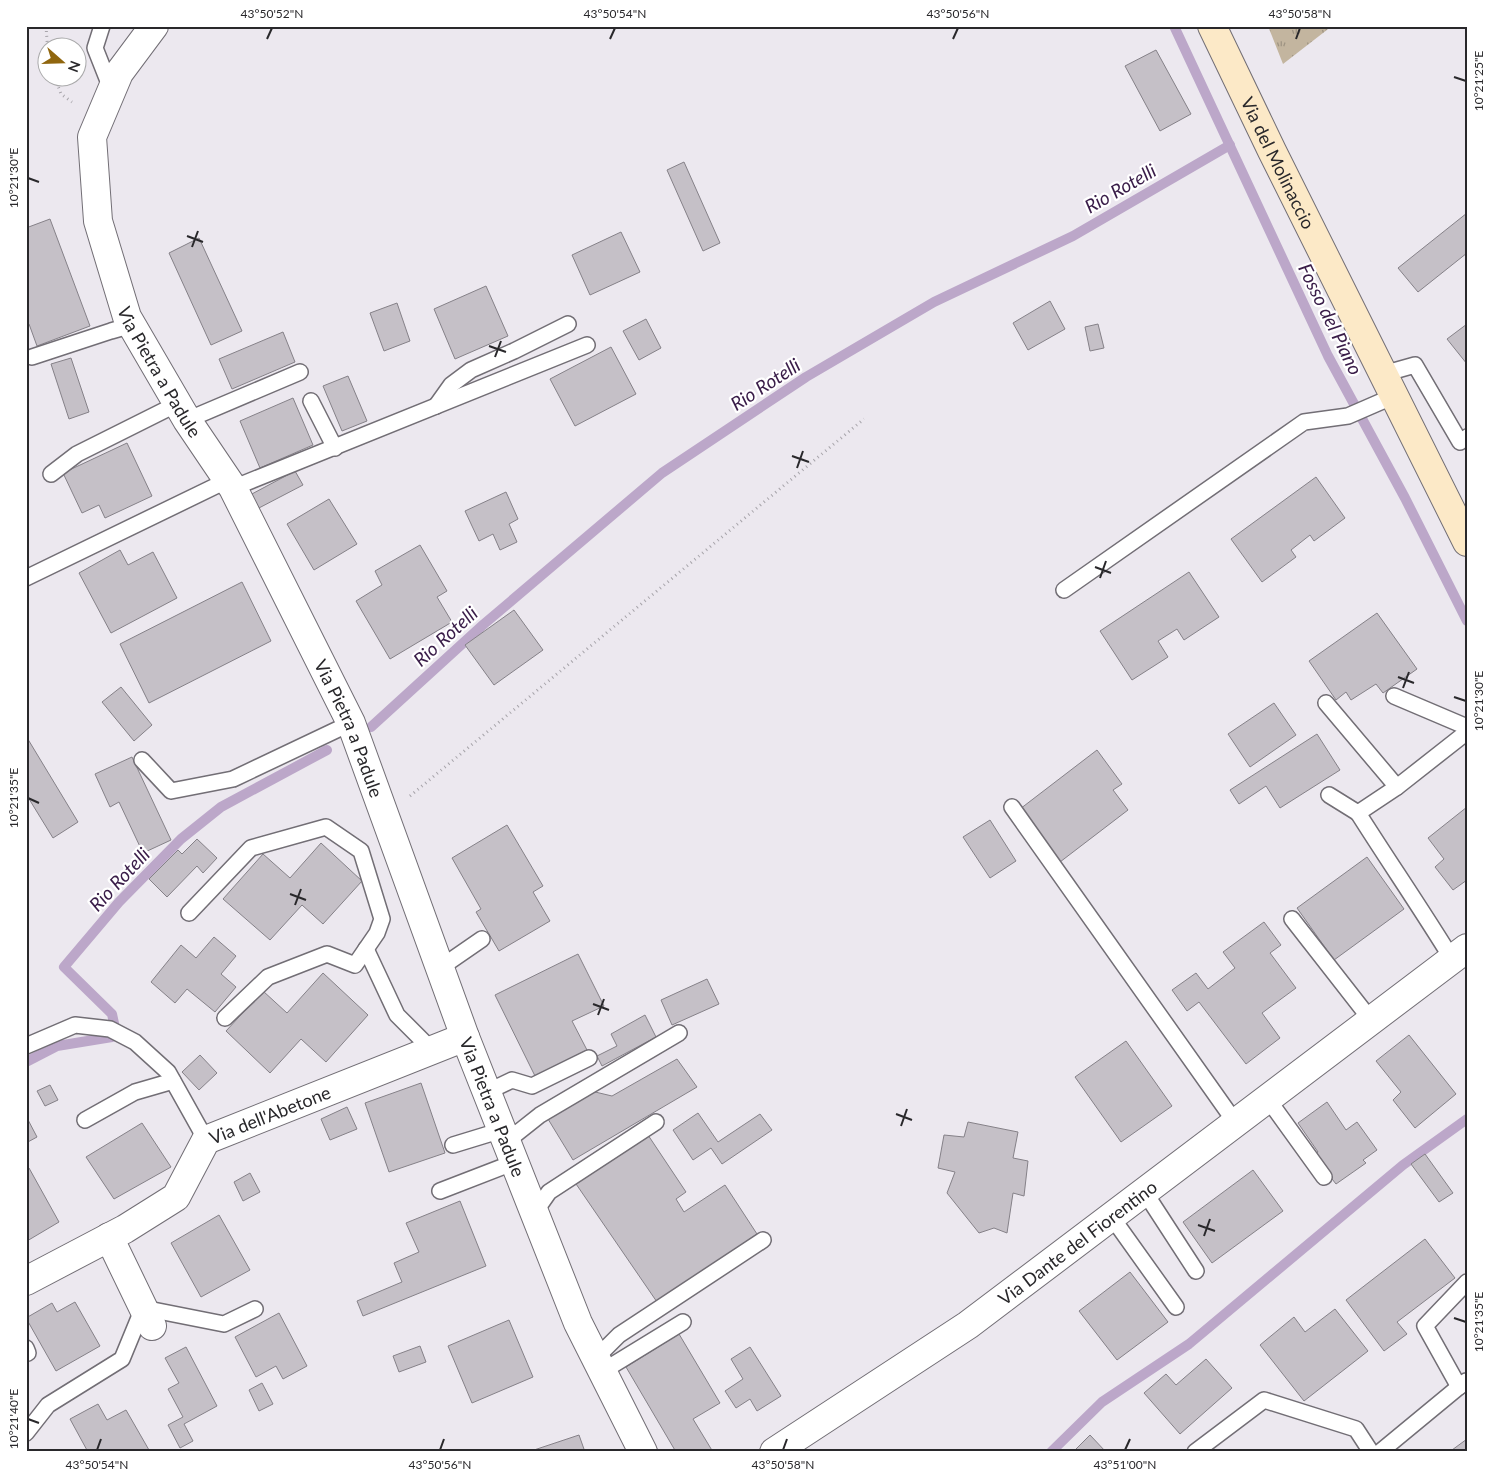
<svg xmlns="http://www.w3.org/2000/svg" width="1493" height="1478" font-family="Lato,sans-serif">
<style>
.grass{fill:url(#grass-tufts)}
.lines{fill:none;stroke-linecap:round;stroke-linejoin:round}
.stream{stroke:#bca7c9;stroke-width:10}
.building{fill:#c5c0c7;stroke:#858188}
.lane-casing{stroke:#726e75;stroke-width:18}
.street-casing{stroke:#726e75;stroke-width:30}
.secondary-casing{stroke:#726e75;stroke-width:30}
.path{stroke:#a7a4aa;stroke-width:3;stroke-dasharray:1 4;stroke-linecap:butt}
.lane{stroke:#fff;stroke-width:15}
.street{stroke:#fff;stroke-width:28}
.secondary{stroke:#fce9c7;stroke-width:28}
.ticks{fill:none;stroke:#29282b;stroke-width:2}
.labels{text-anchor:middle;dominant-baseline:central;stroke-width:4.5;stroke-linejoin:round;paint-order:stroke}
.street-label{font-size:18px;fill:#29282b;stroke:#fff}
.water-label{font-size:19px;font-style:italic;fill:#391c48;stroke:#fff}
.neatline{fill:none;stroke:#29282b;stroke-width:2}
.ticks-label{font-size:12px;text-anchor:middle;fill:#29282b}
</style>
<defs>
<pattern id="grass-tufts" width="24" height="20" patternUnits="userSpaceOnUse" patternTransform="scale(1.25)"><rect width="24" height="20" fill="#c3b59f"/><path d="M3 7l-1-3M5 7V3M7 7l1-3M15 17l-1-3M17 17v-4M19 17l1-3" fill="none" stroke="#9e9382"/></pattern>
</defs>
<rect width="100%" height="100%" fill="#ece8ef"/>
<!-- grass -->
<path class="grass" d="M1268 26H1332L1283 64Z"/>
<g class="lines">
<!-- stream -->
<g class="stream">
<path d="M1174 26 1328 356 1405 498 1467 621"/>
<path d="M371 727 484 624 662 473 806 377 934 302 1073 236 1230 145"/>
<path d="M115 1028 112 1014 64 967 119 902 181 839 221 807 327 750"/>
<path d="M26 1062 57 1046 112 1037"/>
<path d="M1051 1452 1102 1402 1189 1344 1403 1165 1467 1119"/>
</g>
</g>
<!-- building -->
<g class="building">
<path d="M1156 50 1191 114 1160 131 1125 66Z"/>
<path d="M684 162 720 243 703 251 667 170Z"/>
<path d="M1467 213V253L1418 292 1398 268Z"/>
<path d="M50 219 90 326 37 346 29 324 26 325V228Z"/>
<path d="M621 232 640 272 590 295 572 255Z"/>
<path d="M199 238 242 331 211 345 169 253Z"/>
<path d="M486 286 508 336 455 359 434 309Z"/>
<path d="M1050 301 1065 329 1028 350 1013 323Z"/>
<path d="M397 303 410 341 384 351 370 313Z"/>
<path d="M646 319 661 348 639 360 623 331Z"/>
<path d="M1098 324 1104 348 1090 351 1085 327Z"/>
<path d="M1467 324V364L1447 339Z"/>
<path d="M283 332 295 362 232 389 219 359Z"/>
<path d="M611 347 636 394 575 426 550 379Z"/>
<path d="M71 358 89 412 69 419 51 364Z"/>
<path d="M348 376 367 421 342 431 323 386Z"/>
<path d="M293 398 313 445 260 468 240 421Z"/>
<path d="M127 443 152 496 105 518 99 505 82 513 63 473Z"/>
<path d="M295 471 303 485 257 509 250 495Z"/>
<path d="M1316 477 1345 518 1314 541 1310 535 1291 550 1296 557 1262 582 1231 539Z"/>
<path d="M506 492 518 519 509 524 517 542 500 550 493 534 479 541 465 511Z"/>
<path d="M329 499 357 544 314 570 287 524Z"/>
<path d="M420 545 447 591 437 597 452 622 390 659 356 601 382 585 375 571Z"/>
<path d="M120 550 128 565 153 552 177 598 111 633 79 573Z"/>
<path d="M1189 572 1219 617 1184 640 1177 629 1158 641 1168 657 1132 680 1100 631Z"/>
<path d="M242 582 271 641 149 703 120 644Z"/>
<path d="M514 610 543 650 494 685 465 645Z"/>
<path d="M1377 613 1417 669 1383 693 1376 684 1351 700 1346 692 1336 700 1309 661Z"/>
<path d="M121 687 152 725 134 741 102 702Z"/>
<path d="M1274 703 1296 735 1250 767 1228 734Z"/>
<path d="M1317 734 1340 770 1280 808 1266 786 1239 804 1230 790Z"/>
<path d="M26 736 78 822 53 838 26 794Z"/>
<path d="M1097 750 1122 784 1113 790 1128 810 1060 862 1020 809Z"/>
<path d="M132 757 171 840 143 853 119 802 110 807 95 774Z"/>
<path d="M1467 807V880L1453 890 1435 867 1444 859 1428 838Z"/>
<path d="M990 820 1016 861 990 878 963 837Z"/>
<path d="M507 825 543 886 533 892 550 921 499 951 476 912 481 909 452 858Z"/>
<path d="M197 839 217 858 203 873 197 866 167 897 149 879 178 850 182 854Z"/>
<path d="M321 843 362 881 323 924 302 905 270 940 223 899 263 854 290 878Z"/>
<path d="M1367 857 1404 909 1334 960 1297 908Z"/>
<path d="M1264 922 1281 945 1270 953 1296 988 1262 1013 1280 1038 1246 1064 1199 1002 1187 1011 1172 990 1196 973 1208 989 1235 968 1223 952Z"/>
<path d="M214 937 236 956 221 974 236 987 215 1012 187 989 175 1003 151 982 181 945 196 958Z"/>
<path d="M578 954 604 1006 572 1021 587 1050 535 1076 495 995Z"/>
<path d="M323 973 368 1015 326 1062 301 1039 270 1073 226 1031 263 991 287 1013Z"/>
<path d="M707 979 719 1004 672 1025 661 1000Z"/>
<path d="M645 1015 656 1037 602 1066 597 1056 617 1046 611 1034Z"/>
<path d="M1409 1035 1456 1094 1415 1128 1393 1100 1401 1092 1376 1061Z"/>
<path d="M1126 1041 1172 1106 1121 1142 1075 1077Z"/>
<path d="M200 1055 217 1073 199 1090 182 1072Z"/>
<path d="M677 1059 697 1087 573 1160 548 1119 591 1091 612 1096Z"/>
<path d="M421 1083 445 1153 389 1172 365 1103Z"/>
<path d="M50 1085 58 1100 45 1106 37 1091Z"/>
<path d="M1327 1102 1346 1130 1357 1122 1377 1150 1363 1160 1366 1163 1336 1184 1313 1155 1318 1152 1298 1123Z"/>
<path d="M347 1107 357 1129 330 1140 321 1119Z"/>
<path d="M698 1113 718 1142 760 1114 772 1130 722 1164 711 1148 693 1160 673 1130Z"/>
<path d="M26 1116 37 1137 26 1143Z"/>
<path d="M968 1122 1018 1132 1013 1158 1028 1161 1024 1196 1013 1193 1007 1233 994 1228 979 1233 947 1193 955 1172 938 1168 944 1135 964 1137Z"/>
<path d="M142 1123 171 1167 114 1199 86 1157Z"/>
<path d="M646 1132 686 1192 676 1199 684 1212 725 1185 757 1234 657 1302 574 1181Z"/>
<path d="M1425 1154 1453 1193 1439 1202 1411 1164Z"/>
<path d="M29 1168 59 1222 27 1241 26 1170Z"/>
<path d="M1253 1170 1283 1211 1212 1263 1183 1222Z"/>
<path d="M250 1173 260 1192 243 1201 234 1182Z"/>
<path d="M460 1201 486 1266 363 1316 357 1301 402 1282 394 1263 419 1252 406 1223Z"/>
<path d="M219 1215 250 1270 201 1297 171 1243Z"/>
<path d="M1425 1239 1455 1278 1397 1322 1407 1334 1384 1351 1346 1300Z"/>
<path d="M1130 1272 1168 1322 1117 1360 1079 1311Z"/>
<path d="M75 1302 100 1346 56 1371 26 1318 52 1303 57 1312Z"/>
<path d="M1335 1309 1368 1351 1304 1401 1260 1345 1294 1317 1305 1332Z"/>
<path d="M279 1313 307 1366 283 1379 276 1366 256 1377 235 1337Z"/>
<path d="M509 1320 533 1377 472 1403 448 1346Z"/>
<path d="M679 1334 720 1403 693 1419 713 1452H676L626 1367Z"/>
<path d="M420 1346 426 1362 399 1372 393 1356Z"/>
<path d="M186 1347 217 1406 184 1424 193 1441 180 1448 168 1425 183 1417 168 1389 179 1383 165 1358Z"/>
<path d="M750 1347 781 1396 757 1411 750 1399 736 1408 725 1391 743 1379 731 1359Z"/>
<path d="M1206 1359 1232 1388 1180 1434 1144 1393 1166 1374 1176 1385Z"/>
<path d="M262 1383 273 1404 259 1411 249 1390Z"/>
<path d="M98 1404 107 1420 126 1410 149 1450 146 1452H88L70 1419Z"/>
<path d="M579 1435 585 1452H528Z"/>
<path d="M1090 1435 1106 1452H1073Z"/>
<path d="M1467 1439V1452H1453L1452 1450Z"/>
</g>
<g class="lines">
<!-- lane casing -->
<g class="lane-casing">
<g id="lane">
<path d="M102 26 95 48 112 91"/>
<path d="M32 357 111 331 132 325"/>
<path d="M1383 374 1415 365 1460 442 1467 437"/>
<path d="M311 401 335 448"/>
<path d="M436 406 451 385 471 370 514 351 568 324"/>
<path d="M187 420 300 372"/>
<path d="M51 474 77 454 177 404"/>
<path d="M233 488 587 345"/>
<path d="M26 578 228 480"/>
<path d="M1064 590 1304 422 1348 416 1394 396"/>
<path d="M1394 696 1467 727"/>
<path d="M1326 703 1397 787 1467 732"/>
<path d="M142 760 171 791 233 779 351 723"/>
<path d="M1329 795 1358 813 1397 787"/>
<path d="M1012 807 1235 1122"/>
<path d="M1358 813C1389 862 1422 910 1452 959"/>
<path d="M189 913 251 848 326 827 361 851 382 919 377 933 355 965 327 954 268 977 225 1018"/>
<path d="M1292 919 1371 1020"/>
<path d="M366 949 397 1015 432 1050"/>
<path d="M440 968 482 939"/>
<path d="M26 1046 75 1025 110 1029 135 1042 168 1072 206 1140"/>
<path d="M487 1092 512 1080 532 1086 589 1058"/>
<path d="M1267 1098 1324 1177"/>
<path d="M85 1120 135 1092 173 1081"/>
<path d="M506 1142 540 1115 679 1033"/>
<path d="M453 1145 502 1130"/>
<path d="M440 1191 515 1162"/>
<path d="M1144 1191 1196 1271"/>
<path d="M535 1212 549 1192 656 1122"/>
<path d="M1111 1216 1176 1307"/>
<path d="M26 1348 28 1353"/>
<path d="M596 1358 619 1335 763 1240"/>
<path d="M603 1371 683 1322"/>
<path d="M1459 1387 1425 1326 1467 1282"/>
<path d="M26 1433 48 1405 122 1359 143 1308 224 1324 255 1309"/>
<path d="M1195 1452 1264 1400 1356 1429 1371 1452"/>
<path d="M1380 1452 1466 1381"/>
</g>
</g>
<!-- street casing -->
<g class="street-casing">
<g id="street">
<path id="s1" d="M154 26 119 73 92 137 98 221 127 317 187 420 233 488 351 723 465 1037 578 1323 643 1452"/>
<path d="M109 1237 152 1326"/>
<path id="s2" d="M26 1281 125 1229 176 1197 206 1140 465 1037"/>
<path id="s3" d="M774 1452 968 1325 1467 948"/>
</g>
</g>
<!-- secondary casing -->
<g class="secondary-casing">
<g id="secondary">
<path id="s4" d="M1212 26 1272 151 1467 542"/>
</g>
</g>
<!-- path -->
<g class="path">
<path d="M46 26 48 54"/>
<path d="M55 78 61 94 72 102"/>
<path d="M410 796 864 419"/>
</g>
<!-- lane -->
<use href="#lane" class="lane"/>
<!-- street -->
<use href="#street" class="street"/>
<!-- secondary -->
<use href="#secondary" class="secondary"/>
</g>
<!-- ticks -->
<path class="ticks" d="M267 39 272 28M610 39 615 28M953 39 958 28M1296 39 1300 28M1454 77 1466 81M28 178 39 182M187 236 203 242M192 247 198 231M489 346 506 352M495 357 501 341M792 456 809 462M797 468 803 451M1095 567 1111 573M1100 578 1106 561M1398 677 1414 683M1403 688 1409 672M1454 697 1466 701M28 798 39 803M290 894 306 900M295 905 301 889M593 1004 609 1010M598 1015 604 999M896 1114 912 1120M901 1126 907 1109M1198 1225 1215 1231M1204 1236 1210 1219M1454 1318 1466 1322M28 1419 39 1423M97 1450 101 1439M440 1450 444 1439M783 1450 787 1439M1125 1450 1130 1439"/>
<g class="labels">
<!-- street labels -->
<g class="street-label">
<text stroke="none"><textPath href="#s4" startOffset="152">Via del Molinaccio</textPath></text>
<text stroke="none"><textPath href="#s1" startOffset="376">Via Pietra a Padule</textPath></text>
<text stroke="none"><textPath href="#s1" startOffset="781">Via Pietra a Padule</textPath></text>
<text stroke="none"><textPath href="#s1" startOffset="1186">Via Pietra a Padule</textPath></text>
<text stroke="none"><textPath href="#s2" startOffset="305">Via dell'Abetone</textPath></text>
<text stroke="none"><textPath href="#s3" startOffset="369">Via Dante del Fiorentino</textPath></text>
</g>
<!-- water labels -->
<g class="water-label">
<text transform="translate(1120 188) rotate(-30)">Rio Rotelli</text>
<text transform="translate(1331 319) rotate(64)">Fosso del Piano</text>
<text transform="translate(765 384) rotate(-33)">Rio Rotelli</text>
<text transform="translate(445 636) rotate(-42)">Rio Rotelli</text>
<text transform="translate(119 879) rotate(-47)">Rio Rotelli</text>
</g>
</g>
<!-- border -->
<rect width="1493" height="1478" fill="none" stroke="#ffffff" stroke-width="55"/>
<!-- north arrow -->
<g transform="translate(62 62) rotate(110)"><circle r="24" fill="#ffffff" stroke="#a9a9aa"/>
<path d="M0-4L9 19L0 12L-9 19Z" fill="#90660e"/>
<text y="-8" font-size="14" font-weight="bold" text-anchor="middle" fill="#29282b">N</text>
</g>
<rect x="28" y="28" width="1438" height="1422" class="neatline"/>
<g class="ticks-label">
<text x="272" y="18">43°50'52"N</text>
<text x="615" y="18">43°50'54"N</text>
<text x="958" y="18">43°50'56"N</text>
<text x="1300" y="18">43°50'58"N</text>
<text transform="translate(1479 81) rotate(-90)" y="4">10°21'25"E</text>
<text transform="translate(14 178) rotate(-90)" y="4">10°21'30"E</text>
<text transform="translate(1479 701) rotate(-90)" y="4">10°21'30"E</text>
<text transform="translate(14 798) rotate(-90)" y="4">10°21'35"E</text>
<text transform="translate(1479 1322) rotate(-90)" y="4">10°21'35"E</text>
<text transform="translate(14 1419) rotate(-90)" y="4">10°21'40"E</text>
<text x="97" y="1469">43°50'54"N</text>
<text x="440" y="1469">43°50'56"N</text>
<text x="783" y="1469">43°50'58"N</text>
<text x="1125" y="1469">43°51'00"N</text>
</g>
</svg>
